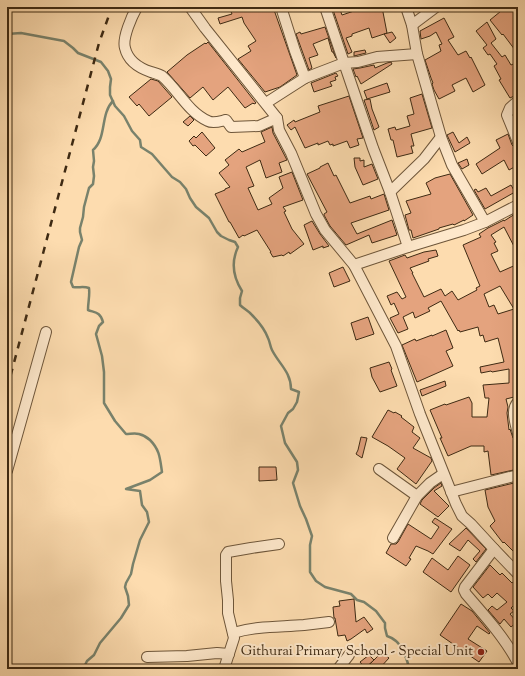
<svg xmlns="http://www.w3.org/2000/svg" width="525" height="676" font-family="'Sorts Mill Goudy',serif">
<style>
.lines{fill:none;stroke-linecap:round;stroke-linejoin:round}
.stream{stroke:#79826c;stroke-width:2.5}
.building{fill:#e4a37e;stroke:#3e2a13;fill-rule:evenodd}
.minor-casing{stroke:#6e563a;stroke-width:12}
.minor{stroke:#fee8cb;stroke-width:10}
.rail{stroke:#3e2a13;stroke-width:2.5;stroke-dasharray:7 7;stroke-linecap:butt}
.poi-dot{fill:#8f2418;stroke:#fee8cb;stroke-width:1.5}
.labels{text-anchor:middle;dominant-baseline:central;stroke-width:4;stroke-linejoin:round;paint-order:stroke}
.poi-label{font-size:14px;fill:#3e2a13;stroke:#fee8cb;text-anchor:end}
</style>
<rect width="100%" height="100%" fill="#fddcaf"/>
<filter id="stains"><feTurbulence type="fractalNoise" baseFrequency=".005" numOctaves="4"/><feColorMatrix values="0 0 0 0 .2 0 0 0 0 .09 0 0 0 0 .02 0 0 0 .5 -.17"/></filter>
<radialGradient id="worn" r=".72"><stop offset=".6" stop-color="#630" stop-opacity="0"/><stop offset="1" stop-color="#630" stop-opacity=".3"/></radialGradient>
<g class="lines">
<!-- stream -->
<g class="stream">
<path d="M7 34 21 33 64 41 73 48 78 53 101 62 108 71 111 79 110 87V95L115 106 124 116 132 131 140 140 141 147 152 154 165 169 172 177 180 182 186 189 190 198 196 207 209 218 217 232 221 236 229 240 235 242 238 247C231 262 233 277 242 291L240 298V305C244 309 249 311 252 315 258 321 265 330 268 338 270 342 270 346 272 350 279 364 291 372 291 389L299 392 297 402 293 409 288 413 281 426 285 443 297 462 298 470 293 483 300 506 306 519 312 536 310 545V572L316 581 325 587 351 594 357 600 364 602 376 611 385 623V628L387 636C390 637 394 639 396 641 402 646 408 661 409 669"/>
<path d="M83 669 87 661 94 655 100 643 121 618 129 605 128 596 125 587 126 583 131 574 133 564 140 540 149 522 147 512 142 505 140 491 126 489 150 480 162 472C160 459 160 450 150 440 147 437 143 435 139 434 135 433 130 434 126 434L115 421 104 403V372L102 356 96 334 99 326 103 322C100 312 96 313 88 310 88 302 90 296 89 288 83 286 79 288 73 287L71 282 79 247 82 240 80 232V228L83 217 84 207 89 188 93 184 94 176 93 167 94 161 93 150C107 138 100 114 113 101"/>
</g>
</g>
<!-- building -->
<g class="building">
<path d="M229 7H249L250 9 256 7H273L297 75 280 87 265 92 238 59 251 51 248 46 256 41 244 23 242 17 220 24 218 18 232 14Z"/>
<path d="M332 7H339L342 15 363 8 362 7H382L387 33 372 38 369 28 352 34V36L346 38 352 52 348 54Z"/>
<path d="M506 7H518V24L514 27 518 32V54L503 34 502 35 490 20Z"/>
<path d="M444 18 454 37 448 40 458 55 466 51 470 58 471 57 485 85 473 92 466 78 452 85 455 91 439 99 434 90 432 84 433 83 431 78 425 60 441 51 439 45 442 44 436 32 430 36 421 39 420 31Z"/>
<path d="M487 22 496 39 491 43 502 57 505 55 511 65 518 62V94L510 98 499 80 501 79 494 66 497 64 490 54 488 55 483 48 487 45 476 31Z"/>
<path d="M325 27 336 58 333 52H332L328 38 313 44 318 55 309 58 312 68 309 70 296 34 300 32 301 34Z"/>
<path d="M392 32 396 38 390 43 384 34Z"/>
<path d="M208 42 256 103 254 104 253 103 245 108 228 87 213 100 203 87 190 98 167 72 187 55 205 43 206 44Z"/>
<path d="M365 50 366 53 354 56V52Z"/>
<path d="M391 62 392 64 361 84 357 76 356 77 353 69 360 68 374 65 375 68 387 63Z"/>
<path d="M336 73 338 76 335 77 336 80 330 82 332 86 314 92 311 83Z"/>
<path d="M151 79 158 81 172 97 149 116 139 104 137 106 129 97Z"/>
<path d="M387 83 390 92 367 99 364 91Z"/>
<path d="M422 94 432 128 411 134 414 146H411L413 153 397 157 393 140H391L388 129 395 127 396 130 410 126 407 116 414 114 410 98Z"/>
<path d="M349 96 363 138 357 139 359 145 350 148 347 141 333 146V144L330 145 328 141 318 145V143L305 148 295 127 291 130 287 125 294 120 295 122 320 112 318 106Z"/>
<path d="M370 99 372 109 379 127 374 130 364 100Z"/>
<path d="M190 116 194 120 188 126 183 122Z"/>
<path d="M272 127 273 133 287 160 279 163 282 172 266 178 260 160 246 167 254 186 248 188 258 210 272 204 269 198 283 188 279 177 292 172 303 200 283 207 286 211 284 212 292 229 304 244 290 254 289 252 283 256 282 255 273 257 270 252H271L257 230 244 236 243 235 239 238 230 222H229L215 194 225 190V189L230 187 219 173 229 165 225 160 239 149 242 152 265 142 261 132Z"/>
<path d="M202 132 215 148 206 156 195 145 193 146 189 141 194 136 196 138Z"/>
<path d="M453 132 459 143 467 137 470 143 455 152 447 135Z"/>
<path d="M508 134 512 145 514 147 518 148V165L509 170 504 160 482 174 476 164 500 148 496 140Z"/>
<path d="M354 158H360V161L364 160V167L372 164 378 179 363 185 355 167Z"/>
<path d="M467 159 469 165 462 169 458 163Z"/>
<path d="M328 163 334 176 336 175 350 203 370 196 371 199 384 194 389 210 351 223 357 234 392 220 397 235 372 243 369 235 346 245 330 226 324 215V214L327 212 307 174 320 168V167Z"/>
<path d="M450 174 473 215 464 221V220L454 225 453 224 439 228V229L413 238 411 230H409L405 215 411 213 406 201 431 194 426 183 435 178Z"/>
<path d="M511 185 515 192 485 209 474 190 476 189 478 192 486 188 491 196Z"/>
<path d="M515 214 518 219V254L504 227 491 235 496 242 494 243 498 251 491 254 500 272 518 264V396L506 399 508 407 507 413 509 430 510 429 513 438 517 440 518 461 516 462 518 469 491 475 488 451 484 452V446H471L448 456 440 438H442L430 410 445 404 446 405 469 397 472 403V417H487L489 398H485L483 385 509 383V369L492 372 491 371 481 373 480 367 504 362 498 338 485 342 483 335 480 336 478 327 460 332 459 330 458 331 441 301 428 308 430 311 415 318 413 312 403 317 408 329 398 333 390 318 399 314 394 303 391 305 387 296 397 292 402 299 406 297 389 261 405 255 407 258 424 252 436 250 438 256 428 259 429 261 410 268 413 273H412L424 297 441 289 445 296 452 291 458 300 477 290 476 288 480 286 463 245 481 237 479 234 488 228 504 220V221ZM500 286 514 309 498 314 494 305 489 307 484 294Z"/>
<path d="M312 221 320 234 329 246 323 248V246L313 250 304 225Z"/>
<path d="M343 267 350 281 334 287 329 273Z"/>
<path d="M368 317 374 334 356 340 351 323Z"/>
<path d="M446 330 453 348 446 351 453 366 417 382 402 345 415 339 416 341 432 335V336Z"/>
<path d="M389 362 392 369 391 370 397 386 380 392 372 377 370 368Z"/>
<path d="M445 381 446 386 422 396 420 390Z"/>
<path d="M388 410 394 413 395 412 402 416 401 417 414 427 412 432 420 438 413 448 431 458 432 461 416 484 397 469 405 458 388 446 372 437Z"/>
<path d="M361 437 367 438 362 458 356 454 358 450Z"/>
<path d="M259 467H276L277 480 259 481Z"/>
<path d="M518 482V556L504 542 503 543 490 526 495 521 488 507 485 490Z"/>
<path d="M441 483 442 486 434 491 449 506 438 517 420 504 422 500 434 488Z"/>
<path d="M435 518 452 529 433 554 428 551 416 546 409 558 411 559 406 566 386 553 391 544H396L398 542 408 524 431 539 439 527 432 522Z"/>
<path d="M466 528 486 549 476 562 473 559 480 551 468 540 460 551 449 544Z"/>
<path d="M458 556 470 565 451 592 423 572 432 558 448 570Z"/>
<path d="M490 565 500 575 502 573 512 583 516 580H518V601L511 608 514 611 510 614 517 622 511 627 504 619 500 624 488 610 492 606 497 610 507 602 497 593 492 598 488 594 483 598 473 587Z"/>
<path d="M354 599 356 622 364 617 373 629 367 633 365 629 351 639 347 641 345 635 338 636 335 618H334L333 607 340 606 339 601Z"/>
<path d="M461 604 472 611 490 633 489 634 477 626 468 639 487 651 479 662 440 635Z"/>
<path d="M382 652 389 658 379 669H376L370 664Z"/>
<path d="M369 655 374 660 365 668 360 662Z"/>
</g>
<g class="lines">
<!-- minor casing -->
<g class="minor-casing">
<g id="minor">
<path d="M137 7C132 16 122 38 125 48 128 61 139 68 151 72 154 73 159 74 162 76 178 90 188 112 208 121 213 124 221 121 226 120L231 127 259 126 277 118"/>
<path d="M190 7 205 28 277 118 279 130 291 153 316 214 325 230 354 265 396 346 420 414 456 504 462 516 471 524 494 549 518 574"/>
<path d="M281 7 295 51 305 78"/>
<path d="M325 7 373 148 390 192 408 247"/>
<path d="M406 7 412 25 417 54 441 137 452 165 485 222"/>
<path d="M412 25 436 7"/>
<path d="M518 101 510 108 507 115 518 142"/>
<path d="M266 103 305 78 344 63 358 62 377 57 417 54"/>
<path d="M390 192 424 159 441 137"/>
<path d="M354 265 408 247 464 230 485 222 518 205"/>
<path d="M518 402C510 410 516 424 518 434"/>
<path d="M379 469 417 496"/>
<path d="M7 471 46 332"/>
<path d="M451 492 518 475"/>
<path d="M393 538 417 496 430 483 443 474"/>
<path d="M494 549 465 587 464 590 466 594C485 616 505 638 518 663"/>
<path d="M233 633C256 626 280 627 304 625 312 624 321 623 329 622"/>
<path d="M147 657 187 656 217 653 229 654"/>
<path d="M224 669 234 638 228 613V600L226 581V555L228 552 251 548 279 544"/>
<path d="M338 669 349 655"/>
</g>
</g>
<!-- minor -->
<use href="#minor" class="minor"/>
<!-- rail -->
<path class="rail" d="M7 389 99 43 112 7"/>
</g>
<!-- markers -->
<circle class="poi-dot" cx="481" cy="652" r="4"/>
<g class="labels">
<!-- poi labels -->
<g class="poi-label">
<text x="473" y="652">Githurai Primary School - Special Unit</text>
</g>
</g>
<!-- margin -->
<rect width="525" height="676" fill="none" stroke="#fddcaf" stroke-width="24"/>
<rect x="8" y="8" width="509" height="660" fill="none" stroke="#3e2a13" stroke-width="2"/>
<rect x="12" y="12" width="501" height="652" fill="none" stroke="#3e2a13"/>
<rect width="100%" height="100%" filter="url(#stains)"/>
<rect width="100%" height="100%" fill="url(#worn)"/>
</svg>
